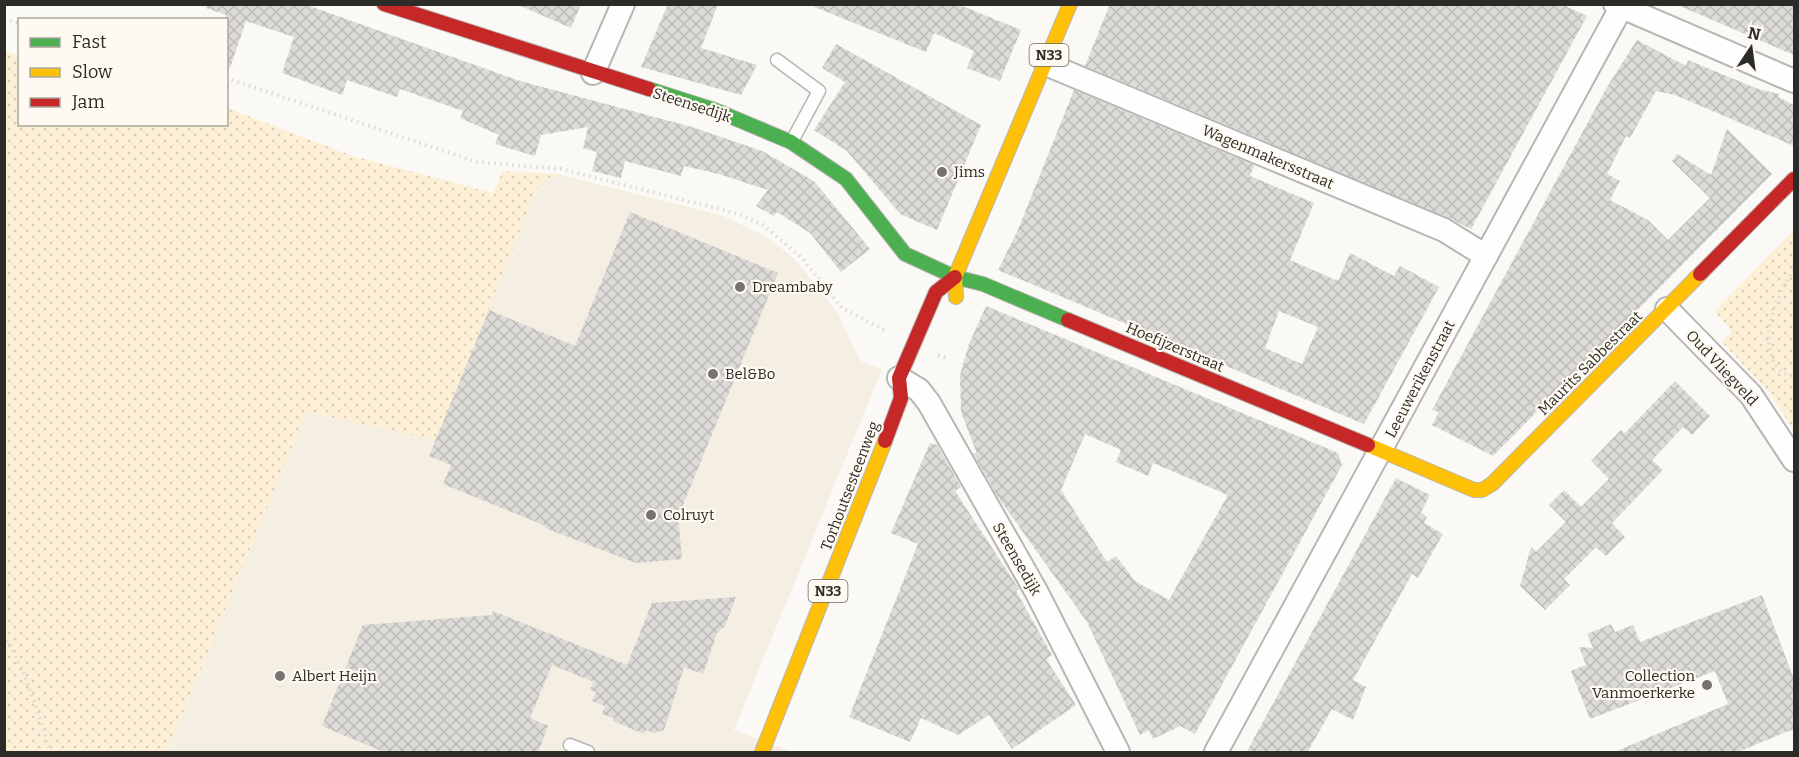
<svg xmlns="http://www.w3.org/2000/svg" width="1799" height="757" font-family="Bitter,serif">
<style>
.built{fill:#f4eee3}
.green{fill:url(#green-dots)}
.building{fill:url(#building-cross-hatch);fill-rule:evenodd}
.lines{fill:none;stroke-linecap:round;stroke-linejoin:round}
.lane-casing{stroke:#b8b6b3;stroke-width:15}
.street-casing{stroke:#b8b6b3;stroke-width:26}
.fast-casing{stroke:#b8b6b3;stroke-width:16}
.slow-casing{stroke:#b8b6b3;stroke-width:16}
.jam-casing{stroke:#b8b6b3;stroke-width:16}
.path{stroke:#dbdad8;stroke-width:4;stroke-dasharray:1.5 4.5;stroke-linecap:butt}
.lane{stroke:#fefefe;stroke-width:12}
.street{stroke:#fefefe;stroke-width:22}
.fast{stroke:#4caf50;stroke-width:14}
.slow{stroke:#ffc107;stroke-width:14}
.jam{stroke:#c62828;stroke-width:14}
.poi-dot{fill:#75736f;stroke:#fefaf2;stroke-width:2}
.labels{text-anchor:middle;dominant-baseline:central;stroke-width:4.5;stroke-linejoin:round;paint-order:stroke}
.shield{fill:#fefaf2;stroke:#6c6964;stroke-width:1.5}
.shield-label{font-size:14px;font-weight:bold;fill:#2d2b27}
.street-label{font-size:15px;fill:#2d2b27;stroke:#fefaf2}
.poi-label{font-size:15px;fill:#2d2b27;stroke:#fefaf2;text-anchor:start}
</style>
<defs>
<pattern id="green-dots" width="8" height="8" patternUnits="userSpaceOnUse" patternTransform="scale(1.5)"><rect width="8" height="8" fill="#fdf0d6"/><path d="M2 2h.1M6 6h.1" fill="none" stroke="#d9ceb8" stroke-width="1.8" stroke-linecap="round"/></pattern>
<pattern id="building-cross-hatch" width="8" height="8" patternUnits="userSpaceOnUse" patternTransform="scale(1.5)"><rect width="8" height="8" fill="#dddbd7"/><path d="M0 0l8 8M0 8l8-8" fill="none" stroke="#bebcb9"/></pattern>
</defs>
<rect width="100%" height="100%" fill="#fbf9f5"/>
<!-- built -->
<path class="built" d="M558 174 723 216 765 236 795 259 837 312 861 362 882 369 734 730 793 752H167L306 412 436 439 539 183Z"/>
<!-- green -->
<g class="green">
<path d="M5 51 19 55 20 124H226L227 108 353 156 493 193 503 171 558 174 539 183 436 440 306 412 167 752H5Z"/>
<path d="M1794 230V431L1769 392 1722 342 1732 331 1714 311Z"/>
</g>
<!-- building -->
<g class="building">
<path d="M207 4H304L520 81 692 127 762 151 814 181 870 249 841 272 810 233 777 212 774 216 756 206 768 190 719 174 684 166 681 176 625 161 621 178 592 171 597 152 583 148 588 127 541 135 535 156 495 144 499 135 460 118 463 111 400 89 397 97 347 80 342 95 282 73 294 37 246 21 230 68 226 67V15L206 8Z"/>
<path d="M516 4H581L571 28Z"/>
<path d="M668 4H718L701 48 757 65 741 95 641 67Z"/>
<path d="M807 4H957L1021 30 1000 81 967 68 974 51 934 33 926 52Z"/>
<path d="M1110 4H1561L1587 16 1471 229 1449 218 1085 66Z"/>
<path d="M1675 4H1794V55Z"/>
<path d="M1637 40 1686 66 1688 60 1758 89 1779 94 1778 97 1794 105V146L1675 95 1656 91 1630 138 1626 136 1607 174 1620 181 1610 200 1648 220 1668 240 1710 198 1672 161 1677 154 1711 175 1727 129 1772 174 1493 456 1432 425 1439 412 1432 410 1607 87Z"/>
<path d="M836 44 981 125 937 230 900 214 847 151 814 130 845 82 822 68Z"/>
<path d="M1074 90 1254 165 1250 176 1314 203 1290 260 1338 281 1350 253 1394 276 1400 266 1439 287 1364 424 998 270 1017 232ZM1279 311 1318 327 1302 364 1265 348Z"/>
<path d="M630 212 778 273 678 517 682 559 636 563 545 528 546 526 443 484 451 465 429 456 489 310 575 346Z"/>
<path d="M986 306 1338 453 1342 465 1195 734 1180 726 1153 739 1149 730 1140 735 1087 622 998 497 973 453 977 454 961 412 960 375 969 344ZM1085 434 1121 450 1116 462 1148 476 1153 463 1228 495 1169 600 1135 581 1116 556 1107 562 1061 490Z"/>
<path d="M1675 381 1710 416 1692 435 1683 427 1652 460 1663 470 1612 523 1625 537 1606 556 1596 547 1564 579 1570 585 1545 610 1520 586 1531 547 1536 552 1566 522 1549 505 1564 490 1581 507 1609 479 1591 461 1621 430 1625 433Z"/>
<path d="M930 443 937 445 961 487 955 491 1019 589 1016 591 1052 655 1046 659 1076 705 1012 749 989 715 958 735 921 718 910 742 849 717 918 544 891 533Z"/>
<path d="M1396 478 1430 495 1421 512 1427 517 1424 523 1443 534 1418 578 1412 574 1353 680 1366 687 1353 720 1332 709 1307 753H1246Z"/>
<path d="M1762 595 1794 679V729L1735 753H1612L1728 704 1715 671 1590 719 1571 671 1586 665 1579 647 1593 648 1587 634 1611 624 1615 632 1633 625 1640 642Z"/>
<path d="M736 597 725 626 717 633 703 674 684 667 664 730 653 733 646 730 644 734 613 721 614 718 602 714 605 706 592 701 596 692 590 690 594 682 552 665 530 718 548 726 538 753H386L322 726 363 625 492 615 493 611 627 665 652 603Z"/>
</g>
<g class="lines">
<!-- lane casing -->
<g class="lane-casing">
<g id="lane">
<path d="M777 60 819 91 792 141"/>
<path d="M570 745 588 752"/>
</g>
</g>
<!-- street casing -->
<g class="street-casing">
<g id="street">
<path d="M1615 4 1794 81"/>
<path d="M1046 64 1444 230 1486 256"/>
<path d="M593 73 623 4"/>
<path d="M1667 309 1751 395 1794 460"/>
<path d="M899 378 919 390 929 403 1036 591 1118 752"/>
<path d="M1216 752 1623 4"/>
</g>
</g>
<!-- fast casing -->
<g class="fast-casing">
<path id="fast" d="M649 89 715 110 791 142 846 179 905 254 955 277 983 284 1068 320"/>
</g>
<!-- slow casing -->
<g class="slow-casing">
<g id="slow">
<path d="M956 297 955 277 1070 4"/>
<path d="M1368 445 1474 490H1482L1492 484 1700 274"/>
<path d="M762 752 885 441"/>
</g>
</g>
<!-- jam casing -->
<g class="jam-casing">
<g id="jam">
<path d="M384 4 649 89"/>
<path d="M1700 274 1794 179"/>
<path d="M1068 320 1368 445"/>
<path d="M885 441 901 398 899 378 936 292 955 277"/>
</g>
</g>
<!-- path -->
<g class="path">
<path d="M4 20 20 23"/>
<path d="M226 78 477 162 561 169 739 214 763 225 801 257 842 308 888 332"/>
<path d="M1794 270C1774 298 1749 361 1794 378"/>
<path d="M938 355 949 359"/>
<path d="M4 635C26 671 38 712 50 752"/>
</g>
<!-- lane -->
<use href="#lane" class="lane"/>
<!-- street -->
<use href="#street" class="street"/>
<!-- fast -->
<use href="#fast" class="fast"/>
<!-- slow -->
<use href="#slow" class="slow"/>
<!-- jam -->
<use href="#jam" class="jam"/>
</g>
<!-- markers -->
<g class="poi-dot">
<circle cx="942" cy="172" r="6"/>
<circle cx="740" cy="287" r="6"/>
<circle cx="713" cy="374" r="6"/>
<circle cx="651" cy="515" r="6"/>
<circle cx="280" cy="676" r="6"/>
<circle cx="1707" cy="685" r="6"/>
</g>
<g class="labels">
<!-- shield labels -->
<g class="shield">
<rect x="1029.5" y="44" width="39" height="22" rx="4.5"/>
<rect x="808.5" y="580" width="39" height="22" rx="4.5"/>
</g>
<g class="shield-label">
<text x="1049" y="55">N33</text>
<text x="828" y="591">N33</text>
</g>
<!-- street labels -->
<g class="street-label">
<text transform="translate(692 105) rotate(18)">Steensedijk</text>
<text transform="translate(1268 157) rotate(23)">Wagenmakersstraat</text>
<text transform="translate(1175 347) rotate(23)">Hoefijzerstraat</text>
<text transform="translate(1590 363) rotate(-45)">Maurits Sabbestraat</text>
<text transform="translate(1722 368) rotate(47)">Oud Vliegveld</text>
<text transform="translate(1420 379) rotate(-62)">Leeuwerikenstraat</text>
<text transform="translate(850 486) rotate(-69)">Torhoutsesteenweg</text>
<text transform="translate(1017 559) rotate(60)">Steensedijk</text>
</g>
<!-- poi labels -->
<g class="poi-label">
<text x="954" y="172">Jims</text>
<text x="752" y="287">Dreambaby</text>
<text x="725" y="374">Bel&amp;Bo</text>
<text x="663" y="515">Colruyt</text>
<text x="292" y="676">Albert Heijn</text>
<text x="1695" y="676" text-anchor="end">Collection<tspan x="1695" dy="17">Vanmoerkerke</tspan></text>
</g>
</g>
<!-- border -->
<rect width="1799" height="757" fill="none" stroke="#2d2b27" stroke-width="12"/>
<!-- legend -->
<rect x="18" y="18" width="210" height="108" fill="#fefaf2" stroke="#aaa7a1" stroke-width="1.5"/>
<rect x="30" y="38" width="30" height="9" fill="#4caf50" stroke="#aaa7a1" stroke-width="1.5"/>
<text x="72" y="48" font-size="18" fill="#2d2b27">Fast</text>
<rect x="30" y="68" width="30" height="9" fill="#ffc107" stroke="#aaa7a1" stroke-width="1.5"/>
<text x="72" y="78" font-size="18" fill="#2d2b27">Slow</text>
<rect x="30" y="98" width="30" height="9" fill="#c62828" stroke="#aaa7a1" stroke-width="1.5"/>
<text x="72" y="108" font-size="18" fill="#2d2b27">Jam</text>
<!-- north arrow -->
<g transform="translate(1751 48) rotate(13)" stroke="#fefaf2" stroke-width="4.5" paint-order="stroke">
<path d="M0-4.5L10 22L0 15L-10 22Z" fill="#2d2b27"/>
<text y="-9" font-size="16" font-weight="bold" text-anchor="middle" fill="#2d2b27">N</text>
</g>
</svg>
